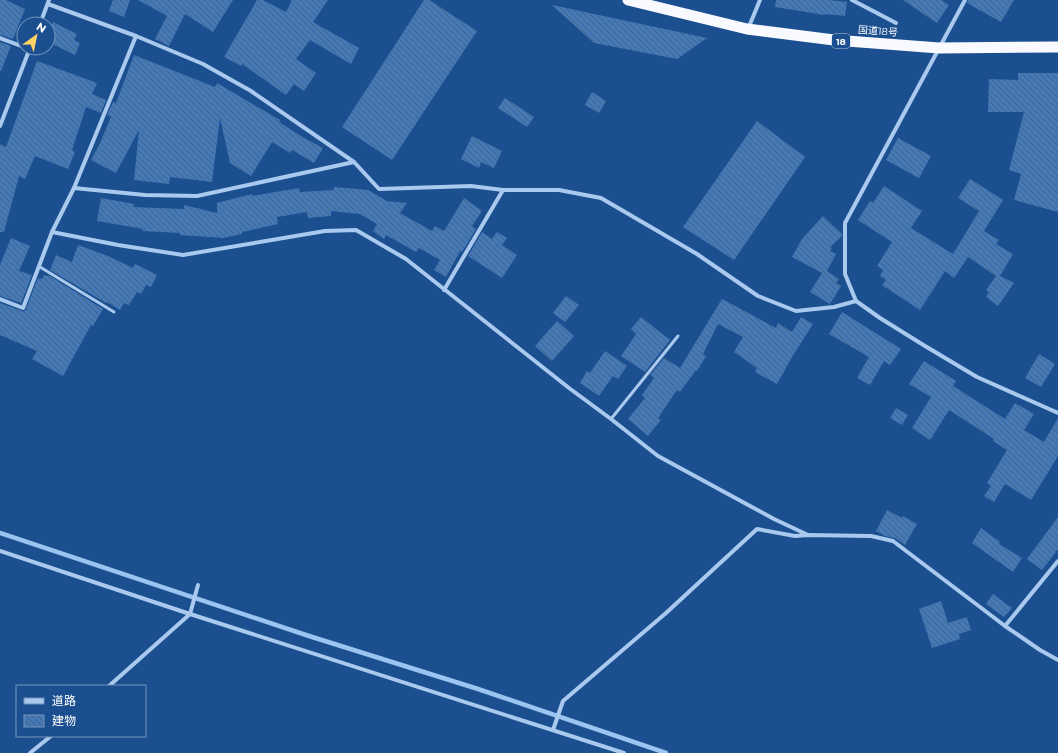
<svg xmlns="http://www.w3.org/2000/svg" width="1058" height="753" font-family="Montserrat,'Noto Sans JP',sans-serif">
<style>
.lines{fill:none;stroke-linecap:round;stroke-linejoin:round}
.stream{stroke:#9cc4f0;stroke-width:4.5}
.building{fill:url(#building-back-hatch)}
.service{stroke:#a9c9ee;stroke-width:3}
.minor{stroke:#a9c9ee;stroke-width:4}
.trunk{stroke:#f8faff;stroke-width:11}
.labels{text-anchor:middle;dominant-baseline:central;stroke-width:4;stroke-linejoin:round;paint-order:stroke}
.shield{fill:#1b4f8f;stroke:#bbcadd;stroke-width:1}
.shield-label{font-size:9px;font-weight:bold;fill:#fff}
.street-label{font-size:10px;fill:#fff;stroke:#1b4f8f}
</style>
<defs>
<pattern id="building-back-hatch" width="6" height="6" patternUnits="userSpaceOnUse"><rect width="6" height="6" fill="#4478b7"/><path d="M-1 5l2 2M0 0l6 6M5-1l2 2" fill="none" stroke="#486282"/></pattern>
</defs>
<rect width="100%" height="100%" fill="#1b4f8f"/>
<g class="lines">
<!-- stream -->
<path class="stream" d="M0 533 309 636 478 689 666 753"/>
</g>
<!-- building -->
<g class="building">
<path d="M0 0H6L25 9 13 39 0 35Z"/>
<path d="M113 0H130L124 17 109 11Z"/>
<path d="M138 0H233L213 32 185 14 169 46 155 39 167 16Z"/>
<path d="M257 0H263L286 12 292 0H328L313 22 359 48 351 64 310 40 296 59 316 73 304 91 294 84 286 95 242 64 241 66 224 57Z"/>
<path d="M424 0H429L477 31 392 160 342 127Z"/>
<path d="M776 0H829L847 2 845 16 824 14V15L775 7Z"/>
<path d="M903 0H941L949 5 937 23Z"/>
<path d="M968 0H1014L1001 22 967 3Z"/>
<path d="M552 5 707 38 677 59 594 43Z"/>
<path d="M53 22 77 34 74 40 80 43 75 55 48 42V32Z"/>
<path d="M0 42 11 46 1 71H0Z"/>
<path d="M134 55 215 87 217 83 280 120 279 122 304 138 323 148 314 163 292 150 290 153 272 142 251 176 230 163 220 118 212 182 170 177 169 184 134 180 139 130 116 173 91 160 100 143 111 117 107 115 113 102 116 103Z"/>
<path d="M37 61 97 83 92 94 106 100 101 113 86 107 72 150 75 152 68 169 35 156 25 179 19 176 4 232H0V144L6 147Z"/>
<path d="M1018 73H1058V212L1014 200 1021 174 1009 170 1024 112H988L989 79 1018 80Z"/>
<path d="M592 92 606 101 599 113 585 105Z"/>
<path d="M505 98 534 117 527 127 498 108Z"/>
<path d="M757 121 805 157 734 260 683 227Z"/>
<path d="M472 136 502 151 494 168 481 162 479 168 461 159Z"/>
<path d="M898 138 931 156 919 178 886 160Z"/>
<path d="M970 179 1003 200 984 231 999 240 996 244 1013 254 1000 276 1014 283 998 306 986 297 989 292 986 290 996 276 968 257 954 278 945 271 920 310 882 285 886 280 880 276 883 270 877 266 892 242 858 220 870 201 873 203 884 186 922 211 911 228 953 254 979 211 958 198Z"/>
<path d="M334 187 368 190 387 201 407 203 400 213 432 231 435 226 444 231 464 198 482 211 472 226 476 229 462 252 460 251 446 277 434 270 440 260 419 248 416 252 386 235 384 239 373 231 377 224 360 214 331 211V216L308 218 307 212 277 217 278 224 242 232V234L223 238 180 235V233L143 231V229L97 221 101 198 134 204 133 207 184 209V205L217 213V203L252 194V196L299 188 300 192 334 190Z"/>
<path d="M823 216 842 234V236L830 247 832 248 830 251 836 254 827 271 839 279 836 283 841 286 830 304 810 292 822 273 792 257 802 239Z"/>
<path d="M482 232 492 239 497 232 507 238 502 245 517 255 502 278 468 256Z"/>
<path d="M11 238 30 246 19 271 32 275 21 303 0 296V265Z"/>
<path d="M78 245 108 256 133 268 135 264 157 275 151 287 146 285 141 294 137 292 129 305 124 303 120 310 107 302 106 303 50 270 56 255 72 262Z"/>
<path d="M44 275 47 276 48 275 103 309 93 326 91 325 63 376 32 359 37 351 0 335V303L22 311H25L38 278 42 279Z"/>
<path d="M566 296 579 305 565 322 553 313Z"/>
<path d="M722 299 776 328 778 323 792 332 801 317 813 324 792 357 777 384 755 372 757 368 734 352 743 337 718 324 703 354 706 356 697 371 696 370 680 392 677 390 658 418 661 420 648 436 628 419 645 398 642 395 654 378 650 375 664 358 680 368Z"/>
<path d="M842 312 901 349 890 365 884 361 870 385 857 378 869 357 829 334Z"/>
<path d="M641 317 670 340 645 372 621 356 636 334 631 329Z"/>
<path d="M557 321 574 336 552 361 535 346Z"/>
<path d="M605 351 627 366 618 379 613 376 599 396 580 383 587 371 590 373Z"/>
<path d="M1039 354 1055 364 1041 387 1025 378Z"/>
<path d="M924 361 956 381 953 386 1005 419 1015 403 1034 414 1024 430 1044 442 1058 418V456L1031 500 1005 484 994 502 984 496 991 486 987 483 1007 450 993 441 994 439 949 410 930 440 912 428 931 397 909 384Z"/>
<path d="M896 408 908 415 902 425 890 418Z"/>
<path d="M887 510 902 518 903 516 917 524 905 545 895 538 885 536 876 531Z"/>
<path d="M1058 517V549L1042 570 1027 559Z"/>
<path d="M981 528 1000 542 999 544 1022 558 1013 572 972 543Z"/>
<path d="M993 594 1012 608 1004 617 986 604Z"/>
<path d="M941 601 948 623 967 617 971 630 959 634 960 639 932 648 919 609Z"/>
</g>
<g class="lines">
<!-- service -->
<g class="service">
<path d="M40 267 114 312"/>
<path d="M611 419 678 336"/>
</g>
<!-- minor -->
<g class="minor">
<path d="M852 0 896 23"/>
<path d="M965 0 845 223V274L856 301 880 318 925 346 977 377 1058 413"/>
<path d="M48 4 136 36 203 64 251 91 354 162 379 189 471 186 503 190H559L601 198 697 254 758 296 796 311 834 307 856 301"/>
<path d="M40 24 49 0"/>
<path d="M748 29 760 0"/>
<path d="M0 38 24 47"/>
<path d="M0 126 30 48"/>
<path d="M74 188 136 36"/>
<path d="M52 232 118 245 183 255 325 231 356 230 406 259 569 388 611 419 658 456 774 519 808 535"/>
<path d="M444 290 503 190"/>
<path d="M0 299 23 308 52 232 74 188 145 195 197 196 354 162"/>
<path d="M0 551 190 614 624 753"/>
<path d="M1005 626 1058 561"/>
<path d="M109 686 190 614 198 585"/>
<path d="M553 730 563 701 666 613 757 529 795 536 808 535 871 536 893 541 1005 626 1040 650 1058 660"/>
<path d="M30 753 51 736"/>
</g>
<!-- trunk -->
<path class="trunk" d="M628 0 747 29 834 40 939 48 1058 47"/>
</g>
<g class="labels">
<!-- shield labels -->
<rect class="shield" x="832" y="34" width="18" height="14" rx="3"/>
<g class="shield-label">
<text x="841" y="41">18</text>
</g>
<!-- street labels -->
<g class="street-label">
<text transform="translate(878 31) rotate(4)">国道18号</text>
</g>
</g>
<!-- legend -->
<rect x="16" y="685" width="130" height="52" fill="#1b4f8f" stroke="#7695bc"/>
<rect x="24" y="698" width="20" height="6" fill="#a9c9ee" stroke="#7695bc"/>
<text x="52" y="705" font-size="12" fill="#ffffff">道路</text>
<rect x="24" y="715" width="20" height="12" fill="url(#building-back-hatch)" stroke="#7695bc"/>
<text x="52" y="725" font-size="12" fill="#ffffff">建物</text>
<!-- north arrow -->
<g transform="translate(36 36) rotate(33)"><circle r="19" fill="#1b4f8f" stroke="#7695bc"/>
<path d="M0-3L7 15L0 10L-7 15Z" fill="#ffd166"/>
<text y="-6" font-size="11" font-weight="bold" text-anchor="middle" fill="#ffffff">N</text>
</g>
</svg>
